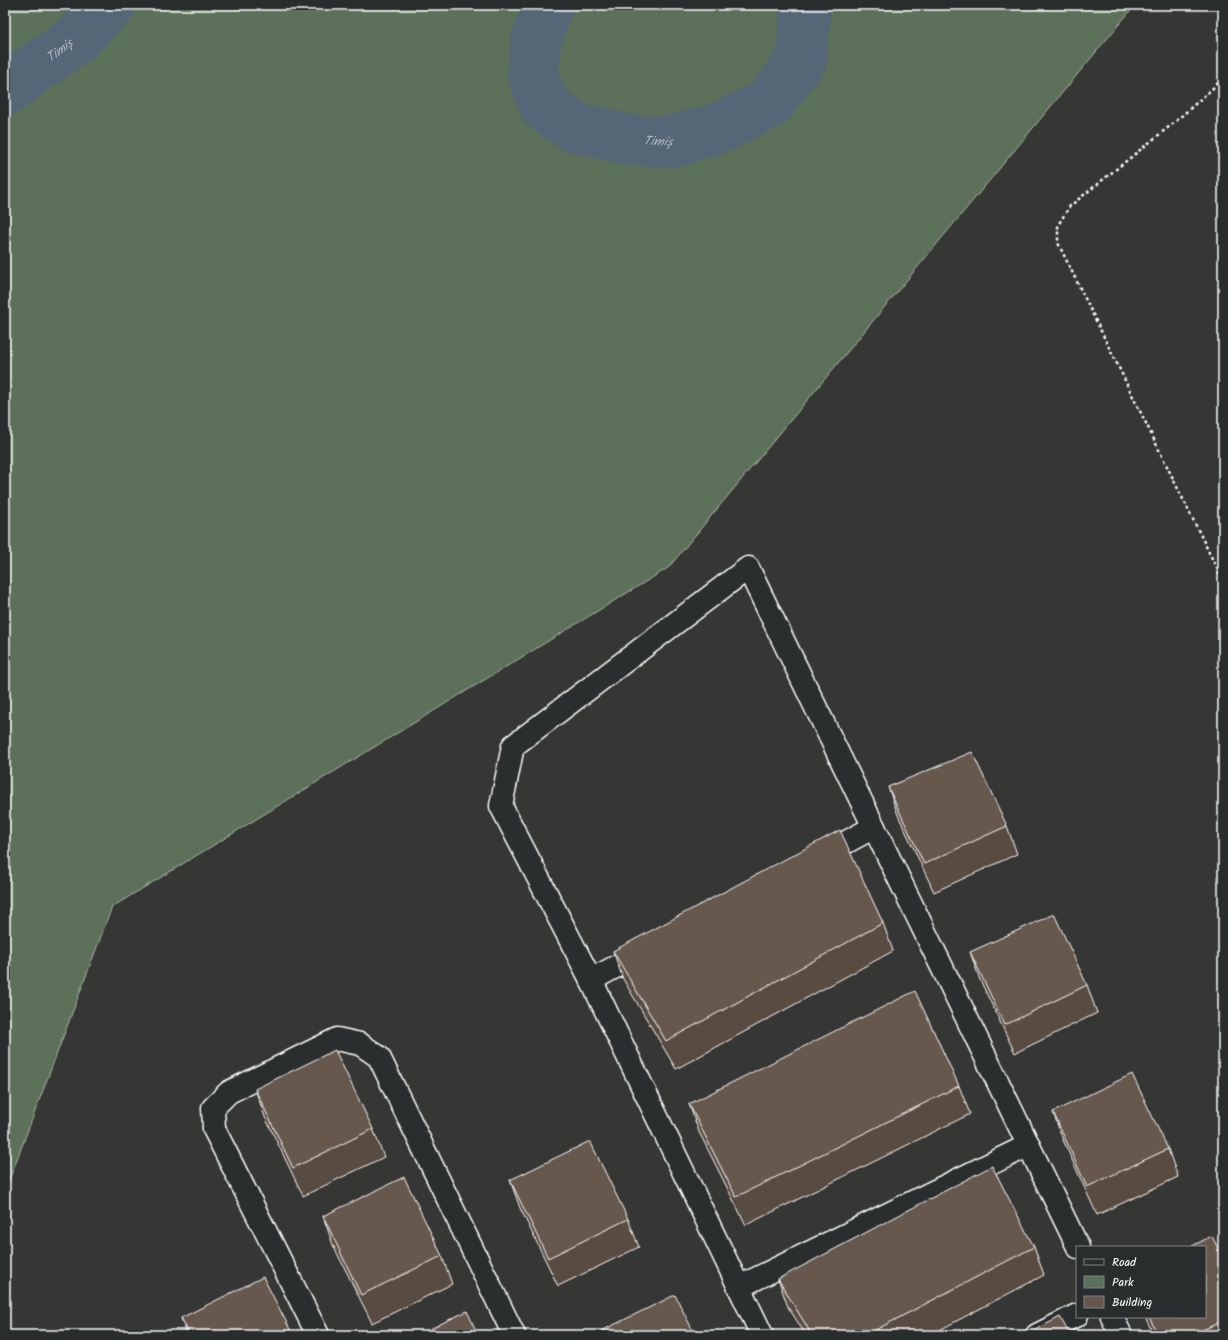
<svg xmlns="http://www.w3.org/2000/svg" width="1228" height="1340" font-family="Kalam,sans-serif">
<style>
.green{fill:#5b705a;stroke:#adb8ac}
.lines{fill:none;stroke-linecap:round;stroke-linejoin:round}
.river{stroke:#546677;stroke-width:51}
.minor-casing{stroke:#fff;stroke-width:25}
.path{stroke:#fff;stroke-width:2.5;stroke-dasharray:3 3;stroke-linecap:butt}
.minor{stroke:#2a2d2e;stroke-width:22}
.wall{fill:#584c42;stroke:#fff}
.building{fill:#66584d;stroke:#fff}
.labels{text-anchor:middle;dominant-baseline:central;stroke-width:3;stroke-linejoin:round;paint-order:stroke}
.water-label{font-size:13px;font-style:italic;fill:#b2bac2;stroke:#2a2d2e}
</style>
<rect width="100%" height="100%" fill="#363634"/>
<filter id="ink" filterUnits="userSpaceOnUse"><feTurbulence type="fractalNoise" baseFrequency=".025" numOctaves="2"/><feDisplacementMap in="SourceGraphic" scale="8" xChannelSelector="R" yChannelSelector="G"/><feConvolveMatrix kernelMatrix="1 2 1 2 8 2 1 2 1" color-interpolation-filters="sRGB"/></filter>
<g filter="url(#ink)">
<!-- green -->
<path class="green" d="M5 5H1135L668 568 112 907 5 1191Z"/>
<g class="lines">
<!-- river -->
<g class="river">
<path id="s1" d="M548 5 536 42 533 75 545 107 574 127 629 140 672 142 721 127 770 103 802 58 805 17 804 5"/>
<path id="s2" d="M5 91 78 37 110 5"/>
</g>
<!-- minor casing -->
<g class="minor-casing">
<g id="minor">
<path d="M819 857 874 827"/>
<path d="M591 980 645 951"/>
<path d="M739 1287 1029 1145"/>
<path d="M1112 1317 1121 1335"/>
<path d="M318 1335 214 1129 213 1108 229 1092 337 1039 360 1044 379 1057 514 1335"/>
<path d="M762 1335 591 980 501 806 513 746 748 568 1078 1247"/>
<path d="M1037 1335 1077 1315"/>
</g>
</g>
<!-- path -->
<path class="path" d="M1223 79 1175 122 1070 206 1058 225V243L1223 581"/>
<!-- minor -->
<use href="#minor" class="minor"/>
</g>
<!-- wall -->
<g class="wall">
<path d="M888 787 1007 826 1017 854 934 892 898 815Z"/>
<path d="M883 923 893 951 676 1069 623 979 613 951Z"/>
<path d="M970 952 1087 985 1097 1013 1015 1053 980 980Z"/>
<path d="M959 1086 970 1114 746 1225 699 1132 689 1104Z"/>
<path d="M255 1089 373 1129 384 1157 303 1196 265 1117Z"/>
<path d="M1053 1112 1168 1149 1178 1177 1097 1215 1063 1140Z"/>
<path d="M510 1180 628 1219 639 1247 558 1286 520 1208Z"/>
<path d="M323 1216 442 1256 452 1284 372 1323 333 1245Z"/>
<path d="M1034 1247 1044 1275 930 1335H806L788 1307 778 1279Z"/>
<path d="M1223 1259V1335H1154L1145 1317H1205Z"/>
<path d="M181 1318 293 1335H187Z"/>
</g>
<!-- building -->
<g class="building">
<path d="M972 752 1007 826 924 864 888 787Z"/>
<path d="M840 830 883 923 666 1041 613 951Z"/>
<path d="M1054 914 1087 985 1005 1025 970 952Z"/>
<path d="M915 991 959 1086 736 1197 689 1104Z"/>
<path d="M335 1050 373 1129 293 1168 255 1089Z"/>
<path d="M1132 1074 1168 1149 1087 1187 1053 1112Z"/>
<path d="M590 1141 628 1219 548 1258 510 1180Z"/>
<path d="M992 1166 1034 1247 866 1335H812L778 1279Z"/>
<path d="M404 1177 442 1256 361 1295 323 1216Z"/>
<path d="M1212 1236 1223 1259V1321L1191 1335H1158L1149 1317H1205V1247H1190Z"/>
<path d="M263 1277 293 1335H190L181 1318Z"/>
<path d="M675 1295 695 1335H595V1334Z"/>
<path d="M467 1311 478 1335H418Z"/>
<path d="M1060 1317 1070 1335H1026Z"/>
</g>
</g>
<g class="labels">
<!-- water labels -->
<g class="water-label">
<text stroke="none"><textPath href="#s2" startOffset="68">Timiș</textPath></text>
<text stroke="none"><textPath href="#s1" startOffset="227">Timiș</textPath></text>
</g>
</g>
<!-- margin -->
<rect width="1228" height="1340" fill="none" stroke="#2a2d2e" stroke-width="20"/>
<rect x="10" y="10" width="1208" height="1320" fill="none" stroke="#fff" stroke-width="1.5" filter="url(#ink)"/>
<!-- legend -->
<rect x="1076" y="1246" width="130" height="72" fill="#2a2d2e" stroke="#7f8182"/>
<rect x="1084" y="1259" width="20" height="6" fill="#2a2d2e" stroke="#7f8182"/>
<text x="1112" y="1266" font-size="12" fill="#ffffff">Road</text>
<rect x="1084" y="1276" width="20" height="12" fill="#5b705a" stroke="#7f8182"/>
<text x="1112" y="1286" font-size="12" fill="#ffffff">Park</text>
<rect x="1084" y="1296" width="20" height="12" fill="#66584d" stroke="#7f8182"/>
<text x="1112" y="1306" font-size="12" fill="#ffffff">Building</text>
</svg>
